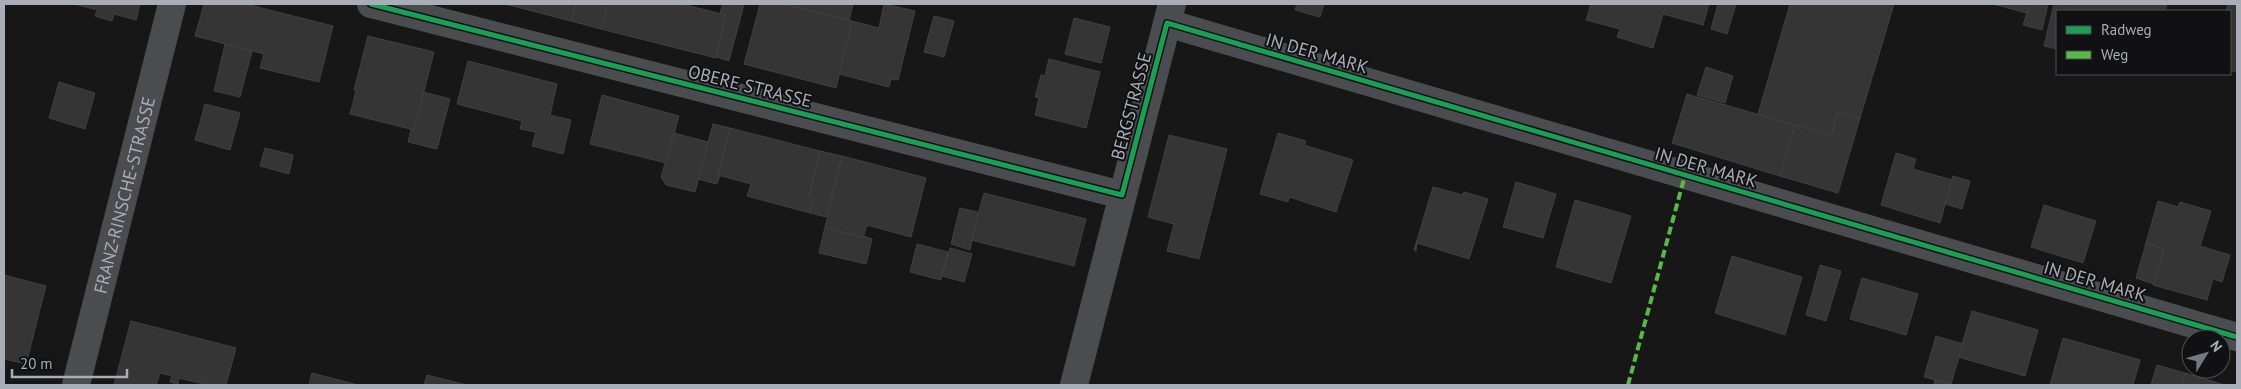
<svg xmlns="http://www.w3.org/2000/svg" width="2241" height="389" font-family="'PT Sans',sans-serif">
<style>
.building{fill:#353536;stroke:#3f4043}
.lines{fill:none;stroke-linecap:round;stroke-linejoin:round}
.minor{stroke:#4b4c50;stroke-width:28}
.tertiary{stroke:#4b4c50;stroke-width:28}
.quiet{stroke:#58b947;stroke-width:4;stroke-dasharray:8 4;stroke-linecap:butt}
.cycleway-casing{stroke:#111113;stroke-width:8}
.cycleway{stroke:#1a9f57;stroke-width:5}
.labels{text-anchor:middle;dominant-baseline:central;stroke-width:4;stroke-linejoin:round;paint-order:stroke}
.street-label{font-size:18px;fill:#a8adb8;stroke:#111113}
</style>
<rect width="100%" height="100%" fill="#171717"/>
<!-- building -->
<g class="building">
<path d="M75 4H140L136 20 114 14 112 21 95 16 97 10Z"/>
<path d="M204 4H246L333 26 319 82 260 68 264 54 195 36Z"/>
<path d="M505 4H576L571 21Z"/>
<path d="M576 4H608L601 29 571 21Z"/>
<path d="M608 4H682L726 15 716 58 601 29Z"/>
<path d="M723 4H744L729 61 716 57 726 15 720 13Z"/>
<path d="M760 4H783L852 21 836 88 744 64Z"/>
<path d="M783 4H853L849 20Z"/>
<path d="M884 4 915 11 898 80 891 79 889 87 839 74 852 21 879 28Z"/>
<path d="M1297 4H1324L1320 17 1295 10Z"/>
<path d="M1591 4H1666L1653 48 1617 37 1620 29 1586 20Z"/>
<path d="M1666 4H1709L1703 25 1663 14Z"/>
<path d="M1718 4H1736L1727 34 1711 29Z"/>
<path d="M1790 4H1894L1860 118 1838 112 1831 136 1758 114Z"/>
<path d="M1993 4H2030L2027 13Z"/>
<path d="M2030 4H2048L2042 30 2023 25Z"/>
<path d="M2054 4H2066L2065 11H2057V49L2044 46Z"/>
<path d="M2066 4H2167L2165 11H2065Z"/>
<path d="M2228 4H2237V72L2230 70V11H2226Z"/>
<path d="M934 16 954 21 944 57 924 52Z"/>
<path d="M1074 18 1110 27 1101 63 1065 54Z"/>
<path d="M368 36 434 52 414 130 350 114 356 91 354 90Z"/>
<path d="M225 44 252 51 240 97 214 91Z"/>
<path d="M1049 59 1100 72 1086 128 1035 115 1039 98 1035 97 1041 75 1045 76Z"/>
<path d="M468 61 557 84 550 115 571 120 563 154 532 146 536 132 520 129 522 121 457 104Z"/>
<path d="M1706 67 1733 76 1725 103 1697 95Z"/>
<path d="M59 82 95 93 85 129 49 118Z"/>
<path d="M424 92 450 99 437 149 408 142 411 130H414Z"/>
<path d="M1687 94 1795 125 1780 176 1672 143Z"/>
<path d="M602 95 679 116 666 163 590 144Z"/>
<path d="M205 104 240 113 230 150 195 140Z"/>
<path d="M1838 112 1860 118 1838 193 1780 176 1795 125 1831 136Z"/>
<path d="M713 124 730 128 718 175H720L717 184 698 179Z"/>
<path d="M730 128 820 151 809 197 814 198 810 213 747 196 751 184 718 175Z"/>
<path d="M674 133 708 142 695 192 666 185 661 177Z"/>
<path d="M1278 133 1306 141 1304 145 1353 160 1336 212 1289 197 1288 202 1260 194Z"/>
<path d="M1169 135 1227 149 1199 259 1167 251 1174 224 1148 217Z"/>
<path d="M265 148 293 155 289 174 260 166Z"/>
<path d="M820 151 842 156 826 217 810 213 814 198 809 197Z"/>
<path d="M1896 153 1916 159 1913 169 1952 180 1940 223 1881 205Z"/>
<path d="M842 156 926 178 911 237 867 225 863 238 825 227Z"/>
<path d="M1953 176 1970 181 1962 209 1945 204Z"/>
<path d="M1516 182 1556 194 1543 238 1503 227Z"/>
<path d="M1433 187 1463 195 1464 192 1488 199 1469 259 1417 243 1416 251 1414 250Z"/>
<path d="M984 193 1086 219 1074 266 971 240Z"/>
<path d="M1575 200 1631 216 1611 283 1556 267Z"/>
<path d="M2158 201 2178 207 2180 202 2211 211 2200 246 2230 255 2222 282 2213 279 2207 300 2153 285 2164 249 2146 243Z"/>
<path d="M2044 205 2096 221 2083 263 2031 247Z"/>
<path d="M960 208 978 212 970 250 951 244Z"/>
<path d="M825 227 863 238 864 236 872 239 866 264 819 253Z"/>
<path d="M2146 243 2164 249 2154 284 2136 278Z"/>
<path d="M917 244 948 252 941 280 910 272Z"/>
<path d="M950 248 972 254 964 282 942 276Z"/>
<path d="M1732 256 1802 277 1785 335 1715 313Z"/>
<path d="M1820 265 1841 271 1826 321 1806 315Z"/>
<path d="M4 275 46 286 26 364 4 359Z"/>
<path d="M1862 278 1918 294 1906 335 1850 319Z"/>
<path d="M1972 311 2038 330 2025 376 1958 357Z"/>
<path d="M131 321 236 348 226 385H208L179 378 178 384 170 382 172 376 160 373 156 385H114Z"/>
<path d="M1936 336 1963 344 1951 384 1924 377Z"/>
<path d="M2063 338 2140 360 2133 385H2050Z"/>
<path d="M2157 365 2185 373 2182 385H2151Z"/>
<path d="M312 373 358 385H309Z"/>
<path d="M2185 373 2225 385H2182Z"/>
<path d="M427 375 467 385H424Z"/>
<path d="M1935 380 1951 384 1954 385H1934Z"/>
</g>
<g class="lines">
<!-- minor -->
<g class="minor">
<path d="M371 4 1122 195"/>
<path d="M1167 23 2237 337"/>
<path d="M1074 385 1172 4"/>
</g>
<!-- tertiary -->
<path class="tertiary" id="s1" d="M76 385 172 4"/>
<!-- quiet -->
<path class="quiet" d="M1628 385 1685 175"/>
<!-- cycleway casing -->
<g class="cycleway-casing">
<path id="cycleway" d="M371 4 1122 195 1167 23 2237 337"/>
</g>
<!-- cycleway -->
<use href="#cycleway" class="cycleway"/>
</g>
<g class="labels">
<!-- street labels -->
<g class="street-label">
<text transform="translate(1317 53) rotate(16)">IN DER MARK</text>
<text transform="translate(750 86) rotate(14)">OBERE STRASSE</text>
<text transform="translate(1131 106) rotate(-75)">BERGSTRASSE</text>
<text transform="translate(1706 167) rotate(16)">IN DER MARK</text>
<text stroke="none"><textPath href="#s1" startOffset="196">FRANZ-RINSCHE-STRASSE</textPath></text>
<text transform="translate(2095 281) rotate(16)">IN DER MARK</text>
</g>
</g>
<!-- border -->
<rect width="2241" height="389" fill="none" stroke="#a8adb8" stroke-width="10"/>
<!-- legend -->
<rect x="2056" y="10" width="175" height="65" fill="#111113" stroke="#4d4f55"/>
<rect x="2066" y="26" width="25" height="8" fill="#1a9f57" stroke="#4d4f55"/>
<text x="2101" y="35" font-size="15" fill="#a8adb8">Radweg</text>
<rect x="2066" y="51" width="25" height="8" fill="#58b947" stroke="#4d4f55"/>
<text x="2101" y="60" font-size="15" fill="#a8adb8">Weg</text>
<!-- north arrow -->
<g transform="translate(2206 354) rotate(53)"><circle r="24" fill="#111113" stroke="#4d4f55"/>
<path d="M0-4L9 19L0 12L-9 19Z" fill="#757880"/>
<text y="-8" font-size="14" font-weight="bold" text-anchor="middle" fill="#a8adb8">N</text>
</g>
<!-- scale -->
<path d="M12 369v8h115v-8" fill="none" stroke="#a8adb8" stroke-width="2.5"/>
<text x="20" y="369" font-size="15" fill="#a8adb8" stroke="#111113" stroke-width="4" paint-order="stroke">20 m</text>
</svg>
